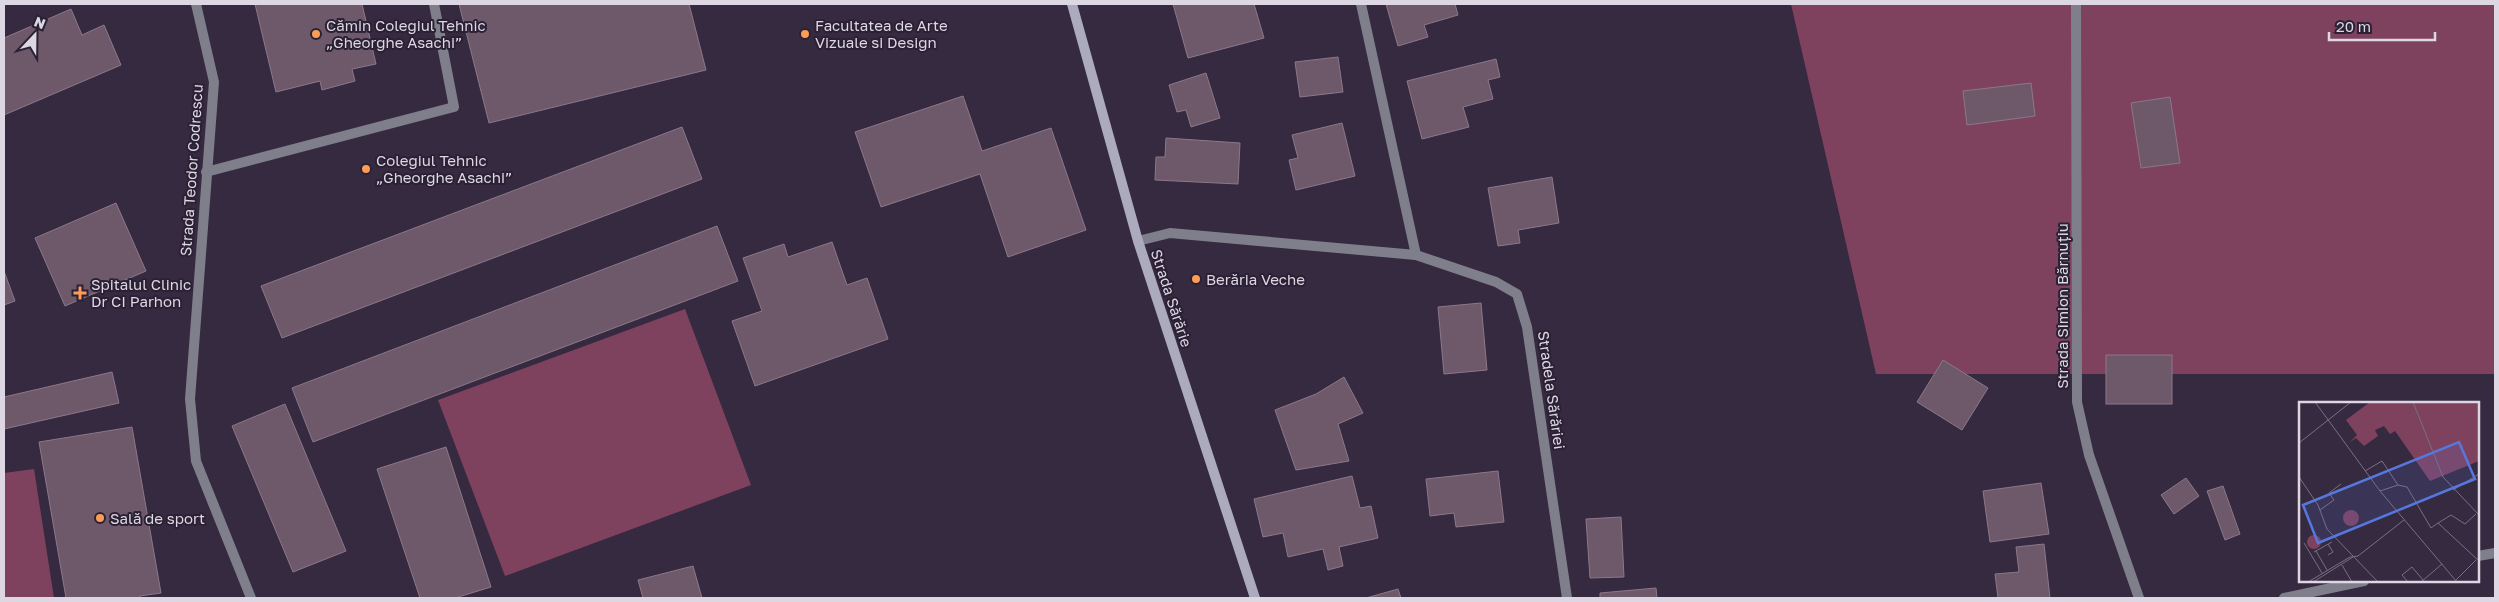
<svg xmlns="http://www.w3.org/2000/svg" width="2499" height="602" font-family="'Golos Text',sans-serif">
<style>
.green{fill:#7e425f}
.building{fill:#6e596b;stroke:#8d778b}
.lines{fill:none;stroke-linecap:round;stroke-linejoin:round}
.lane{stroke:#7f7f8b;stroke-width:10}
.street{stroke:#7f7f8b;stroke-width:10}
.secondary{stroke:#acabbe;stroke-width:10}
.poi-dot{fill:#fd9c56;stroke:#2b2135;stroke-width:2}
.labels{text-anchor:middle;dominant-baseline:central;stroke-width:4;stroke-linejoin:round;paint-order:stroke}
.poi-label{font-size:15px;fill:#ddd7e4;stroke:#2b2135;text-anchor:start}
.street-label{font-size:15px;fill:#ddd7e4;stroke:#2b2135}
.inset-road{fill:none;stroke:#796f82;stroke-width:1}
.view{fill:#5777dc;fill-opacity:0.15;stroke:#5777dc;stroke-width:2.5}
.inset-edge{fill:none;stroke:#ddd7e4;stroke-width:2.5}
</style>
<rect width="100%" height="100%" fill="#362a40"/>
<!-- green -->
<g class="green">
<path d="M1791 4H2495V374H1876Z"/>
<path d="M685 309 751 485 505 576 438 400Z"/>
<path d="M34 469 54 598H4V473Z"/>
</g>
<!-- building -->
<g class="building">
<path d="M255 4H362L376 64 352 69 355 81 322 90 320 81 276 92Z"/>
<path d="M459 4H689L706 70 489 123Z"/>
<path d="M1173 4H1254L1264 38 1188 58Z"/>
<path d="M1386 4H1455L1458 15 1424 25 1428 37 1398 46Z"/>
<path d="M71 9 82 35 104 25 121 65 4 115V38Z"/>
<path d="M1338 57 1343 92 1300 97 1295 62Z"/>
<path d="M1496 59 1500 77 1488 80 1493 99 1463 107 1469 127 1422 139 1407 81Z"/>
<path d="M1206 73 1220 118 1191 127 1186 110 1177 112 1169 85Z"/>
<path d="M2031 83 2035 116 1967 125 1963 91Z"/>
<path d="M963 96 982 151 1051 128 1086 230 1008 257 980 174 881 207 855 132Z"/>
<path d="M2170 97 2180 163 2141 168 2131 103Z"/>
<path d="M1342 123 1355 176 1296 190 1289 160 1298 158 1292 135Z"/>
<path d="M682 127 702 179 282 338 261 286Z"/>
<path d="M1166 138 1240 143 1238 184 1155 180 1156 157H1165Z"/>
<path d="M1552 177 1559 223 1518 230 1520 243 1498 246 1488 188Z"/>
<path d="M116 203 146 271 65 306 35 238Z"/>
<path d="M717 226 738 281 313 442 292 388Z"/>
<path d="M832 242 847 285 867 278 888 339 755 386 732 321 762 311 743 258 784 244 788 257Z"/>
<path d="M4 271 15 301 4 305Z"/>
<path d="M1481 303 1487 370 1444 374 1438 307Z"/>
<rect x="2106" y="355" width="66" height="49"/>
<path d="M1943 360 1988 388 1962 430 1917 402Z"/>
<path d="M112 372 119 403 4 429V397Z"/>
<path d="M1344 377 1363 413 1338 424 1349 461 1296 470 1275 410 1316 394Z"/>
<path d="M285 404 346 551 293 572 232 426Z"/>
<path d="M132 427 161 593 140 596V598H66L39 442Z"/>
<path d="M446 447 491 587 455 598H420L377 469Z"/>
<path d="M1498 471 1504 522 1456 527 1454 513 1430 516 1426 479Z"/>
<path d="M1352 476 1360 508 1371 506 1378 538 1339 547 1343 566 1328 570 1323 549 1288 557 1283 533 1263 537 1254 499Z"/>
<path d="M2186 478 2199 496 2174 514 2161 495Z"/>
<path d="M2041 483 2049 534 1990 542 1983 491Z"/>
<path d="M2223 486 2240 534 2225 540 2207 491Z"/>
<path d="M1621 517 1624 577 1590 578 1586 519Z"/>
<path d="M2044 544 2050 598H1998L1995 574 2019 572 2016 547Z"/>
<path d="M693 566 702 598H643L638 580Z"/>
<path d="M1656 588 1657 598H1600V593Z"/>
<path d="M1398 589 1401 598H1366Z"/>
</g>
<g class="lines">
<!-- lane -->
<g class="lane">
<path d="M206 172 454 107 434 4"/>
<path d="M2478 556 2495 553"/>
<path d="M2284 598 2364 581"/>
</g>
<!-- street -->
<g class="street">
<path d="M196 4 214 82 190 399 196 461 251 598"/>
<path d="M1361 4 1416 255 1496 282 1517 294 1527 327 1567 598"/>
<path d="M2076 4 2077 402 2089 455 2139 598"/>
<path d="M1138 241 1170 233 1416 255"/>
</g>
<!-- secondary -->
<path class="secondary" d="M1072 4 1138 241 1255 598"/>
</g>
<!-- markers -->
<g class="poi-dot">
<circle cx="316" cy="34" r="5"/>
<circle cx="805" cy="34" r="5"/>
<circle cx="366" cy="169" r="5"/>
<circle cx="1196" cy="279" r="5"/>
<path d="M77.5 285.5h5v5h5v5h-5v5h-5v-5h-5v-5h5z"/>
<circle cx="100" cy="518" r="5"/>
</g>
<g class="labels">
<!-- poi labels -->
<g class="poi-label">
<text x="326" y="25">Cămin Colegiul Tehnic<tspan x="326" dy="17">„Gheorghe Asachi”</tspan></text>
<text x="815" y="25">Facultatea de Arte<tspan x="815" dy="17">Vizuale si Design</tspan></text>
<text x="376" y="160">Colegiul Tehnic<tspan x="376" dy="17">„Gheorghe Asachi”</tspan></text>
<text x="1206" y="279">Berăria Veche</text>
<text x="91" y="284">Spitalul Clinic<tspan x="91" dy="17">Dr CI Parhon</tspan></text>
<text x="110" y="518">Sală de sport</text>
</g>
<!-- street labels -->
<g class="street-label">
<text transform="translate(191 170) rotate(-86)">Strada Teodor Codrescu</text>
<text transform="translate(1172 298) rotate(72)">Strada Sărărie</text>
<text transform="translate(2062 306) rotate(-90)">Strada Simion Bărnuțiu</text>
<text transform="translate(1552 390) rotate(82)">Stradela Sărăriei</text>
</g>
</g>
<!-- overview -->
<g transform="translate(2299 402)">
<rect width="180" height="180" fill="#362a40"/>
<path d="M71 0H180V59L131 79 96 29 91 32 85 24 76 28 79 34 65 44 57 36 50 41 58 33 47 18ZM44 116a8 8 0 1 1 16 0a8 8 0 1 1-16 0ZM8 140a7 7 0 1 1 14 0a7 7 0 1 1-14 0Z" fill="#7e425f"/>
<path class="inset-road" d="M16 0 81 89 158 180M114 0 144 75 180 113M0 41 52 0M66 69 83 59 99 83 108 85 132 126 139 121 180 159M0 75 19 103 28 127 79 180M154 88 180 72M81 89 99 83M21 108 35 98 30 91 42 82M139 121 152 113 166 122 177 112M5 141 23 171M17 149 28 168M15 150 33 140M29 153 34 150 29 142M43 163 53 180M157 178 177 158M9 180 51 155 59 154 105 118M14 180 54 155M109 180 103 173 113 165 124 178M122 180 143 162"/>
<path class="view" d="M160 40 176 77 19 141 4 103Z"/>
<rect width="180" height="180" class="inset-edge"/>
</g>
<!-- border -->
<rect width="2499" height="602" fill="none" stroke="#ddd7e4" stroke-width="10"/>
<!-- north arrow -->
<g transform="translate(35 35) rotate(22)" stroke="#2b2135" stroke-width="4" paint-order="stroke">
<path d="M0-4L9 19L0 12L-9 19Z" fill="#ddd7e4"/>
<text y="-8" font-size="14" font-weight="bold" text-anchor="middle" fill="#ddd7e4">N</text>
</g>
<!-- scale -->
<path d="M2329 32v8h106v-8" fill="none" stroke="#ddd7e4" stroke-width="2.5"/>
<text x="2336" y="32" font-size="15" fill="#ddd7e4" stroke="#2b2135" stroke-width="4" paint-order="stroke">20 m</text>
</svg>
